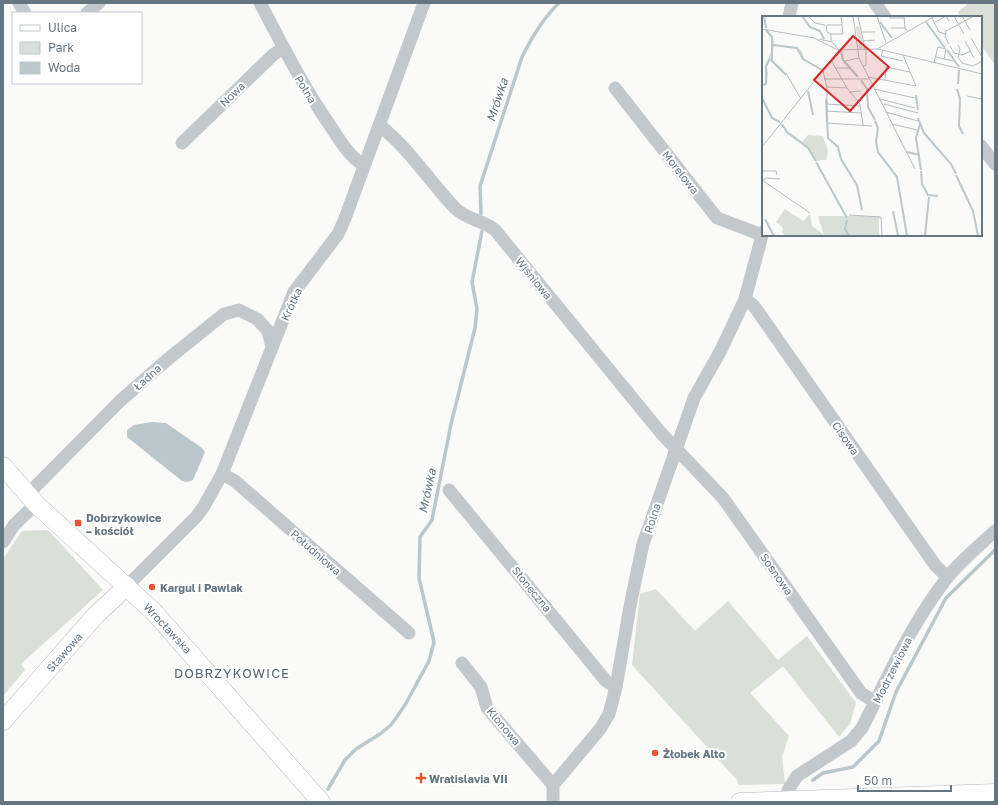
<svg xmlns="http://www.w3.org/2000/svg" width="998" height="805" font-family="'Golos Text',sans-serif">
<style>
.green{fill:#dadfd7}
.water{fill:#bbc7cb}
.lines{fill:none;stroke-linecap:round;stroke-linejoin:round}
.stream{stroke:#bbc7cb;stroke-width:3.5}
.secondary-casing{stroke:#b3babf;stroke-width:19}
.street{stroke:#c3c8cc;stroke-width:13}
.secondary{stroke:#fff;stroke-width:18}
.poi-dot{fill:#e4572e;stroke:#fff;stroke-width:1.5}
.labels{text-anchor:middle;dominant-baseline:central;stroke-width:4;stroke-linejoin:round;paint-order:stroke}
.street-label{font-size:11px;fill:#657683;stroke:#fff}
.poi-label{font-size:11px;font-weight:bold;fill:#657683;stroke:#fff;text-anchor:start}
.water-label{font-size:12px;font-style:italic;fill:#60757c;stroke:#fff}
.quarter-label{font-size:13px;letter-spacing:1px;fill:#57646e;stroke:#fff}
.inset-river{fill:none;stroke:#bbc7cb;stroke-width:2}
.inset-road{fill:none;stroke:#b5bdc2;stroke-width:1}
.view{fill:#d62828;fill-opacity:0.15;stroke:#d62828;stroke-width:2}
.inset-edge{fill:none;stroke:#657683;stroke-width:2}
</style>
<rect width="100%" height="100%" fill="#fafaf8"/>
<!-- green -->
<g class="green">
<path d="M969 3H995V65L981 45V17H961L958 12Z"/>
<path d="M46 530 50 532 103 590 21 664 25 670 3 696V559L22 531Z"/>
<path d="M656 589 695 631 728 601 778 660 807 636 856 703 850 724 839 737 783 666 750 693 789 736 782 757 785 784 738 785 737 780 632 665 640 594Z"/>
</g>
<!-- water -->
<path class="water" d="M152 422 166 423 202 448 205 452 193 480 187 482 182 481 127 437V430L134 425Z"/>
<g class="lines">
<!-- stream -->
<g class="stream">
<path d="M481 214 480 186 522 57C532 37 543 18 559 3"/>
<path d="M813 780 823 773 853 767 879 741 896 692 946 598 995 550"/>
<path d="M328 789 345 760 356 749 380 734 391 725 405 705 429 661 434 642 419 578 420 537 432 520 451 424 475 328 477 309 472 282 482 231"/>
</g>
<!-- secondary casing -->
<g class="secondary-casing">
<g id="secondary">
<path d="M3 466 36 504 154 612 321 802"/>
<path d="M3 721 95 616 127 586"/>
<path d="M740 802 995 793"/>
</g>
</g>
<!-- street -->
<g class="street">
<path d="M19 3 25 13"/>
<path d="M260 3C282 44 302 85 329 124 339 139 348 155 364 166"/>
<path d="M875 3 885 17"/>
<path d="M87 13 99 3"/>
<path d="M789 17 792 3"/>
<path d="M615 88 717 218 762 235"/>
<path d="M379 125C409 148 429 181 455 208 467 220 483 220 495 230L661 433 723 498 861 693 875 702"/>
<path d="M182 143 274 54 284 48"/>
<path d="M981 146 995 164"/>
<path d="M745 299 754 306 935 565 947 577"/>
<path d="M222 474 235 481 409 633"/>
<path d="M449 490 606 681 616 687"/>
<path d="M28 494 120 401 168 359 224 314 239 310 257 319 268 331 272 347"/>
<path d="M3 542 14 525 36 504"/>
<path d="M127 586 197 516 204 506 222 474 294 292 338 234 344 221 424 3"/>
<path d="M462 663 481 687 487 708 553 785"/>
<path d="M788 800V790L797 776 851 741 862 728C888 677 911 624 947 578 960 561 979 546 995 531"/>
<path d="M553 802V785L600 729 609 714 616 687 631 601 643 544 694 398 721 350 745 299 763 232"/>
</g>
<!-- secondary -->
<use href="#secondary" class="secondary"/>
</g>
<!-- markers -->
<g class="poi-dot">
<rect x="74" y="519" width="8" height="8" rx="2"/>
<circle cx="152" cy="587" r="4"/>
<circle cx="655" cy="753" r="4"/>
<path d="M419 772h4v4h4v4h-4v4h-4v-4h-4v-4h4z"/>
</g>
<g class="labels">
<!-- street labels -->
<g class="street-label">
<text transform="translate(306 89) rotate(59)">Polna</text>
<text transform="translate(232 94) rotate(-44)">Nowa</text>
<text transform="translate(681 172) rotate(52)">Morelowa</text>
<text transform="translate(534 278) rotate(51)">Wiśniowa</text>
<text transform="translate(291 304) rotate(-65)">Krótka</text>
<text transform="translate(147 377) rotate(-42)">Ładna</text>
<text transform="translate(846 438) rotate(55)">Cisowa</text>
<text transform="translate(652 518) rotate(-72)">Rolna</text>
<text transform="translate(316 552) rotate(41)">Południowa</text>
<text transform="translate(777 574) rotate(55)">Sosnowa</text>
<text transform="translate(532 589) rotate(51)">Słoneczna</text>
<text transform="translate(168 628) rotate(47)">Wrocławska</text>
<text transform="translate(64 652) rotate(-49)">Stawowa</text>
<text transform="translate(892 670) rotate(-63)">Modrzewiowa</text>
<text transform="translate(504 726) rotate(50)">Klonowa</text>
</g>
<!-- poi labels -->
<g class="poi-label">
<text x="86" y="517">Dobrzykowice<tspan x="86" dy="13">– kościół</tspan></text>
<text x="160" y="587">Kargul i Pawlak</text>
<text x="663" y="753">Żłobek Alto</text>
<text x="429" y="778">Wratislavia VII</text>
</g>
<!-- water labels -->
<g class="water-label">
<text transform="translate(497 100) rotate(-72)">Mrówka</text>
<text transform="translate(427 491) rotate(-78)">Mrówka</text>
</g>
<!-- quarter labels -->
<g class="quarter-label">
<text x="232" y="673">DOBRZYKOWICE</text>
</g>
</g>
<!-- overview -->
<g transform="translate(762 16)">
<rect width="220" height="220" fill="#fafaf8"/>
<path d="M97 10 102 31 101 32 97 33 94 11ZM3 14 11 21 12 28 35 32 40 35 42 43 60 54V55L40 43 34 32 12 29 10 44 20 52 26 61 8 44 5 49 6 58 5 68 1 70 4 66 3 49 11 32 10 23ZM23 112 40 126 46 119 61 120 66 135 64 144 53 145 46 133ZM23 193 41 205 48 198 50 210 62 219 56 200H117V220H23L20 216 21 212 14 206Z" fill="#dadfd7"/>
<path class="inset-river" d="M2 0 4 12M40 0 48 11 58 15 62 23M118 6 130 22M164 6 183 32M4 14 10 21V45L24 59M11 29 35 32 41 43 60 54M185 34 197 51M79 35 81 44 96 61M99 64 105 73 106 91 113 104M196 68 197 54M0 69 4 68V50L8 43M195 73 198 83 197 110 201 118M46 75 51 99M154 79 156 94M0 82 10 102 18 106M64 83 66 122 76 131 79 143 95 169 100 194M156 102 162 117 189 148 194 158M113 105 116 112 114 125 116 136 135 161 145 220M20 108 25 116 46 132 54 145M158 108 154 122 159 154M145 136 158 139M54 146 85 202M159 155 160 168 166 179 176 180M194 159 211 195 216 220M131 195 136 220M3 203 12 220M85 204 83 213 87 220M163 220 167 181"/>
<path class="inset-road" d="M46 0 53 7 63 9M91 0 97 42 153 153M96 0 103 33M115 0 124 27M142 0 143 12M192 0 202 18M200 0 208 14M127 2H142M170 2 177 16 184 18M172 7 184 0 187 5M64 9 65 16 69 18V25M65 9H80M129 12H143L145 15M0 13 52 22 76 34 116 33 220 58M99 16H113M69 18H81L79 0M209 22 220 41M57 23 70 26 77 34M101 25 113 24M203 25 212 42M187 28 183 21 184 15 212 0M196 29 198 33 196 41 200 47 211 50 220 45M188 30 192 37 200 39 209 35M115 33 173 0M121 34 119 40 141 45M174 41 191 45M69 44 85 72 98 88 101 109M83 45 97 42M172 47 176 31 184 33 182 43M101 50 104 49V33M73 52H88M61 55 65 72V107L110 110M24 57 39 83M106 61 154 70 141 39M62 63H107M123 64 124 51 148 56M65 71 85 72M112 73 153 82M87 76 99 75M205 80 220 83M118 83 153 92M64 88 98 90M122 88 156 97M64 95 99 97M124 96 156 105M130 108 155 114M0 131 77 34M0 155H14L15 159M0 164 48 197M1 165 3 162 18 163M87 199 119 201 120 220"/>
<path class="view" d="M91 20 127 51 88 95 52 64Z"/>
<rect width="220" height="220" class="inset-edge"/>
</g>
<!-- border -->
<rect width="998" height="805" fill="none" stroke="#657683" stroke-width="8"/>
<!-- legend -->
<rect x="12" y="12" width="130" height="72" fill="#ffffff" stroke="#c1c8cd"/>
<rect x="20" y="25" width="20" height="6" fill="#ffffff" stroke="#c1c8cd"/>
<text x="48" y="32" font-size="12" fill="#657683">Ulica</text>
<rect x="20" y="42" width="20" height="12" fill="#dadfd7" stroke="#c1c8cd"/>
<text x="48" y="52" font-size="12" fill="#657683">Park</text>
<rect x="20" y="62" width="20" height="12" fill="#bbc7cb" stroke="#c1c8cd"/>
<text x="48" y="72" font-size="12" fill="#657683">Woda</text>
<!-- scale -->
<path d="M858 785v6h93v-6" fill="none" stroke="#657683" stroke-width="2"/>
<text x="864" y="785" font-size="12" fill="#657683" stroke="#ffffff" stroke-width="3" paint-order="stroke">50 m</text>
</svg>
